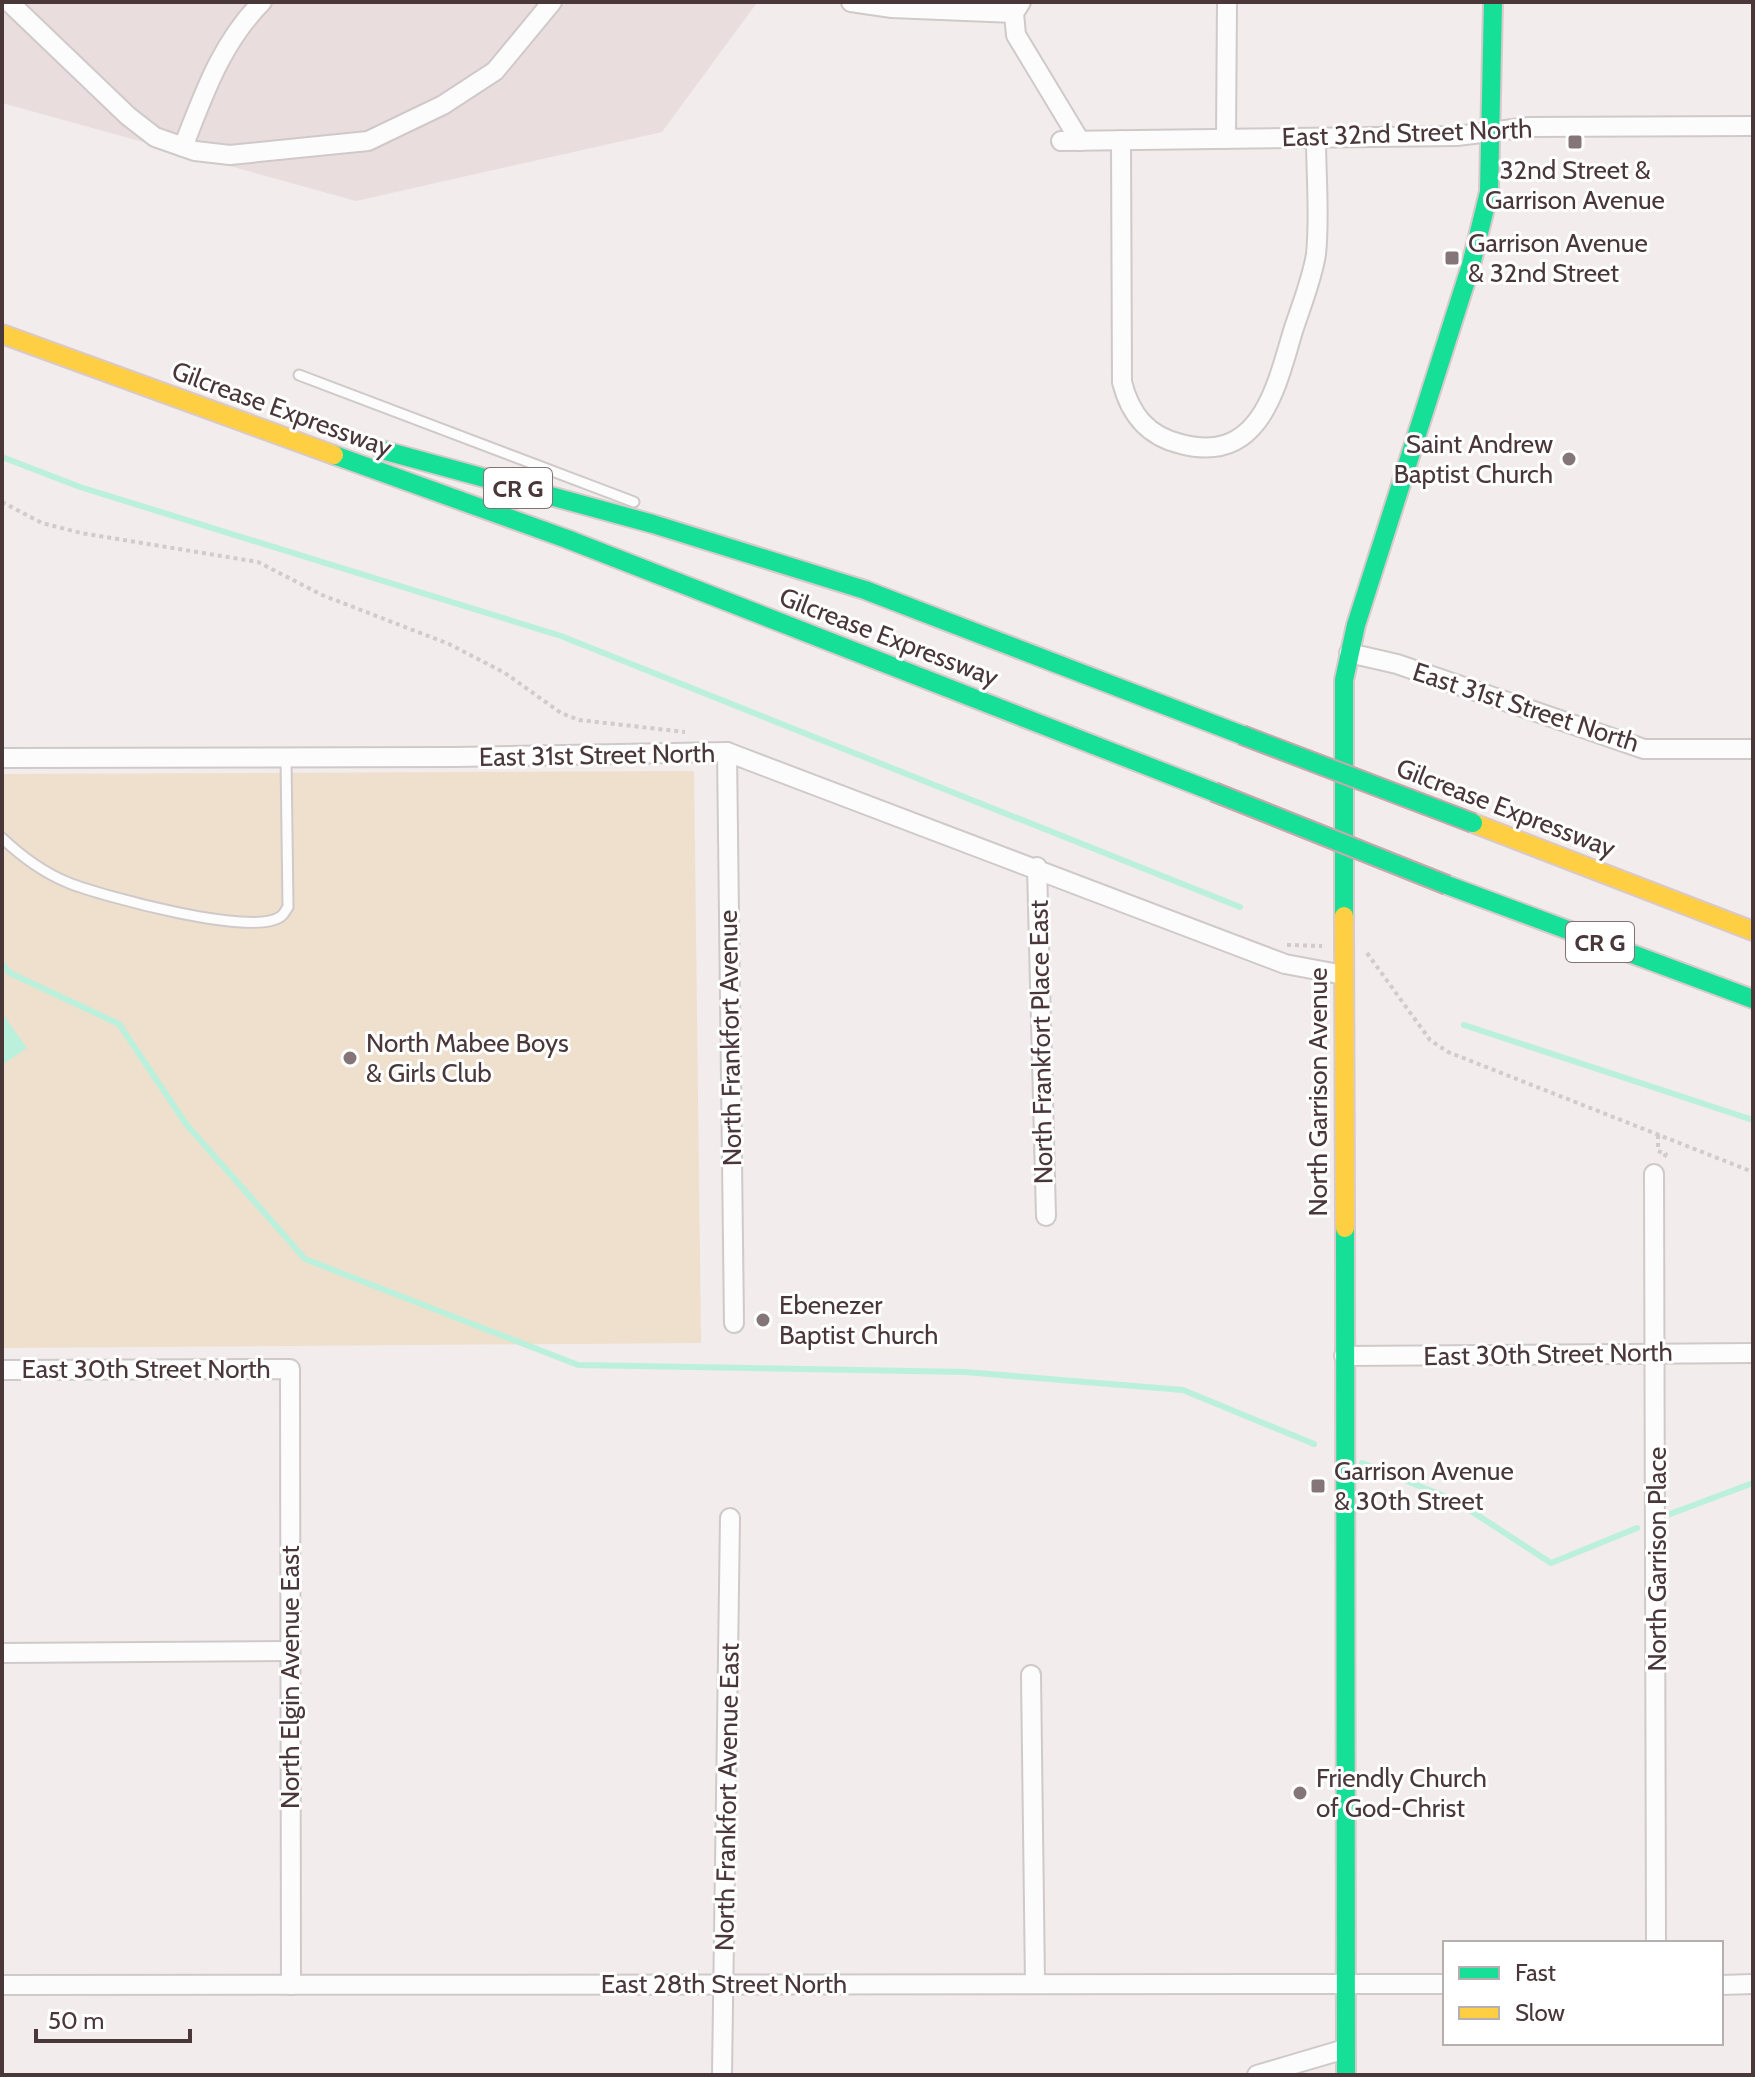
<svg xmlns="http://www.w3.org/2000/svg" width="1755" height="2077" font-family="Cabin,sans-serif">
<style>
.residential{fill:#eaddde}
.green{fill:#eee0cc}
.water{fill:#bbf0dc}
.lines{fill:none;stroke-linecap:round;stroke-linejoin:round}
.stream{stroke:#bbf0dc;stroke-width:6}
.lane-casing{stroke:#d0c9ca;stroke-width:13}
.street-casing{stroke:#d0c9ca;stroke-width:22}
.fast-casing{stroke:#d9c9ca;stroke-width:22}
.slow-casing{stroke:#d9c9ca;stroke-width:22}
.path{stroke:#d2cacb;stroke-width:4;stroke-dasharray:4 4;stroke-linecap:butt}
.lane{stroke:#fdfcfc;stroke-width:9}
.street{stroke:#fdfcfc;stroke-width:18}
.fast{stroke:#16e098;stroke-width:18}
.slow{stroke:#ffcf43;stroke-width:18}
.fast-bridge-casing{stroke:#caa7ac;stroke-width:22;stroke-linecap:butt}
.fast-bridge{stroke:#16e098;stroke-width:18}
.poi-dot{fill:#847678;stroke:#fff;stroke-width:3}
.labels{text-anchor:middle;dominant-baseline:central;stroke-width:6;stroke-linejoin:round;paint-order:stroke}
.shield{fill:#fff;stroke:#807375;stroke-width:2}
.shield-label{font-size:24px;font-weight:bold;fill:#49373a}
.street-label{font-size:26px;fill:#49373a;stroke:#fff}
.poi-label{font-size:26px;fill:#49373a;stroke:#fff;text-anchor:start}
</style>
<rect width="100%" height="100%" fill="#f2ecec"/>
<!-- residential -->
<path class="residential" d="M2 2H756V4L662 132 356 201 2 103Z"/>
<!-- green -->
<path class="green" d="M694 771 701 1343 2 1348V774Z"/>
<!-- water -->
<path class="water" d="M2 1013 27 1048 2 1065Z"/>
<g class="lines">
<!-- stream -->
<g class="stream">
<path d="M2 457 80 487 561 636 1240 907"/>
<path d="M2 964 10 973 119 1024 186 1124 305 1259 578 1365 965 1372 1183 1390 1314 1444"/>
<path d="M1464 1025 1753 1120"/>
<path d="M1362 1463 1454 1500 1551 1563 1637 1528"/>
<path d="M1670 1514 1753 1483"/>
</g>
<!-- lane casing -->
<g class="lane-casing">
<g id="lane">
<path d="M299 375 634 502"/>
<path d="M2 838C21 856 44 873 69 883 102 896 252 937 280 917 284 915 285 911 288 907L286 759"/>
</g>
</g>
<!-- street casing -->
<g class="street-casing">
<g id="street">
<path d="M9 2 128 116 155 137 195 151 230 155 368 141 443 105 495 71 552 2"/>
<path d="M851 2 892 8 1014 13"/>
<path d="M1021 2 1014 13 1016 35 1080 141"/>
<path d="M1226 139 1227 2"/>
<path d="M1121 140 1122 382C1130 414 1147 436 1181 444 1260 465 1276 388 1293 331 1301 306 1312 280 1316 254 1320 216 1316 176 1316 138"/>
<path d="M1061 141 1457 136 1529 127 1753 126"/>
<path d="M183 147C204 94 221 43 262 2"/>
<path d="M1349 653 1397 664 1644 749H1753"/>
<path d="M727 752 734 1323"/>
<path d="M2 758 457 757 727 752 1285 964 1344 975"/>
<path d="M1037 867 1046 1216"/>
<path d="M1654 1174 1656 1943"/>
<path d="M1344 1356 1753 1353"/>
<path d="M2 1370 290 1369 291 1985"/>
<path d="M2 1653 290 1651"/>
<path d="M1031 1675 1035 1983"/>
<path d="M2 1985 1445 1984"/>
<path d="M1721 1985 1753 1984"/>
<path d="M722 2075 730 1518"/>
<path d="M1257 2075 1345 2049"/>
</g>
</g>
<!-- fast casing -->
<g class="fast-casing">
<g id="fast">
<path d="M382 450 653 524 865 590 1242 735"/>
<path d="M334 455 567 539 1214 792"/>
<path d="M1447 885 1753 999"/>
<path d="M1344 916V680L1356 625 1471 265 1489 192 1493 2"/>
<path d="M1345 1228 1346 2075"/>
</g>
</g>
<!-- slow casing -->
<g class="slow-casing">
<g id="slow">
<path d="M2 334 334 455"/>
<path d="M1473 823 1753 931"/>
<path d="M1344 916 1345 1228"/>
</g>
</g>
<!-- path -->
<g class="path">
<path d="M2 502 42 523 81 533 258 562 322 595 449 644 505 673 561 713 579 720 685 732"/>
<path d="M1287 945 1322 946"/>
<path d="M1367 953 1430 1040 1448 1052 1753 1172"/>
<path d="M1658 1135V1151L1666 1154 1663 1159"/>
</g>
<!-- lane -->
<use href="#lane" class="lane"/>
<!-- street -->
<use href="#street" class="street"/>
<!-- fast -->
<use href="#fast" class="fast"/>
<!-- slow -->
<use href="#slow" class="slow"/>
<!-- fast-bridge casing -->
<g class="fast-bridge-casing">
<g id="fast-bridge">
<path d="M1242 735 1473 823"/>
<path d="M1214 792 1447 885"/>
</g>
</g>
<!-- fast-bridge -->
<use href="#fast-bridge" class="fast-bridge"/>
</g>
<!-- markers -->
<g class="poi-dot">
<rect x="1567" y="134" width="16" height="16" rx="4"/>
<rect x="1444" y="250" width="16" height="16" rx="4"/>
<circle cx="1569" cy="459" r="8"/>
<circle cx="350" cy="1058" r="8"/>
<circle cx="763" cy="1320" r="8"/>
<rect x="1310" y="1478" width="16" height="16" rx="4"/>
<circle cx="1300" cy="1793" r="8"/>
</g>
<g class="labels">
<!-- shield labels -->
<g class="shield">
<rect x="484" y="468" width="68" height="40" rx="6"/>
<rect x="1566" y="922" width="68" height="40" rx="6"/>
</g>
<g class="shield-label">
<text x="518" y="488">CR G</text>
<text x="1600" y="942">CR G</text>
</g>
<!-- street labels -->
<g class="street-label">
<text transform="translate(1407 133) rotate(-2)">East 32nd Street North</text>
<text transform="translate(282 409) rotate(20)">Gilcrease Expressway</text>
<text transform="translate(889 637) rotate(21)">Gilcrease Expressway</text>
<text transform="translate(1526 707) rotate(18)">East 31st Street North</text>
<text transform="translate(597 755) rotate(-1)">East 31st Street North</text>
<text transform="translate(1506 808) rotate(21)">Gilcrease Expressway</text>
<text transform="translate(730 1038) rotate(-91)">North Frankfort Avenue</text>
<text transform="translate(1041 1042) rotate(-91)">North Frankfort Place East</text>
<text transform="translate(1318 1092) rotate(-90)">North Garrison Avenue</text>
<text transform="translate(1548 1354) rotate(-1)">East 30th Street North</text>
<text x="146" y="1369">East 30th Street North</text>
<text transform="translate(1657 1559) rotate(-90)">North Garrison Place</text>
<text transform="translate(290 1677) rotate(-90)">North Elgin Avenue East</text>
<text transform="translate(727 1797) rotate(-89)">North Frankfort Avenue East</text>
<text x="724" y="1984">East 28th Street North</text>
</g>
<!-- poi labels -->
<g class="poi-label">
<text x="1575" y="170" text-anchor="middle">32nd Street &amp;<tspan x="1575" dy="30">Garrison Avenue</tspan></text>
<text x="1468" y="243">Garrison Avenue<tspan x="1468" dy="30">&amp; 32nd Street</tspan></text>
<text x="1553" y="444" text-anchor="end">Saint Andrew<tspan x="1553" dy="30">Baptist Church</tspan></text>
<text x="366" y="1043">North Mabee Boys<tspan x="366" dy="30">&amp; Girls Club</tspan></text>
<text x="779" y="1305">Ebenezer<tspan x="779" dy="30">Baptist Church</tspan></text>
<text x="1334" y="1471">Garrison Avenue<tspan x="1334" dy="30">&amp; 30th Street</tspan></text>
<text x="1316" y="1778">Friendly Church<tspan x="1316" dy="30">of God-Christ</tspan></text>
</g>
</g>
<!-- border -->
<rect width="1755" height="2077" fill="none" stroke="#49373a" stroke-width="8"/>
<!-- legend -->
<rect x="1443" y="1941" width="280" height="104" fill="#ffffff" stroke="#b6afb0" stroke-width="2"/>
<rect x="1459" y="1967" width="40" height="12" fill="#16e098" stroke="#b6afb0" stroke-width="2"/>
<text x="1515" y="1981" font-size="24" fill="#49373a">Fast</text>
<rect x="1459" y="2007" width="40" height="12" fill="#ffcf43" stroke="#b6afb0" stroke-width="2"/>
<text x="1515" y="2021" font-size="24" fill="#49373a">Slow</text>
<!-- scale -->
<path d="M36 2029v12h154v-12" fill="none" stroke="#49373a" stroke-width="4"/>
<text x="48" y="2029" font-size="24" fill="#49373a" stroke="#ffffff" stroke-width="6" paint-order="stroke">50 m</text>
</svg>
